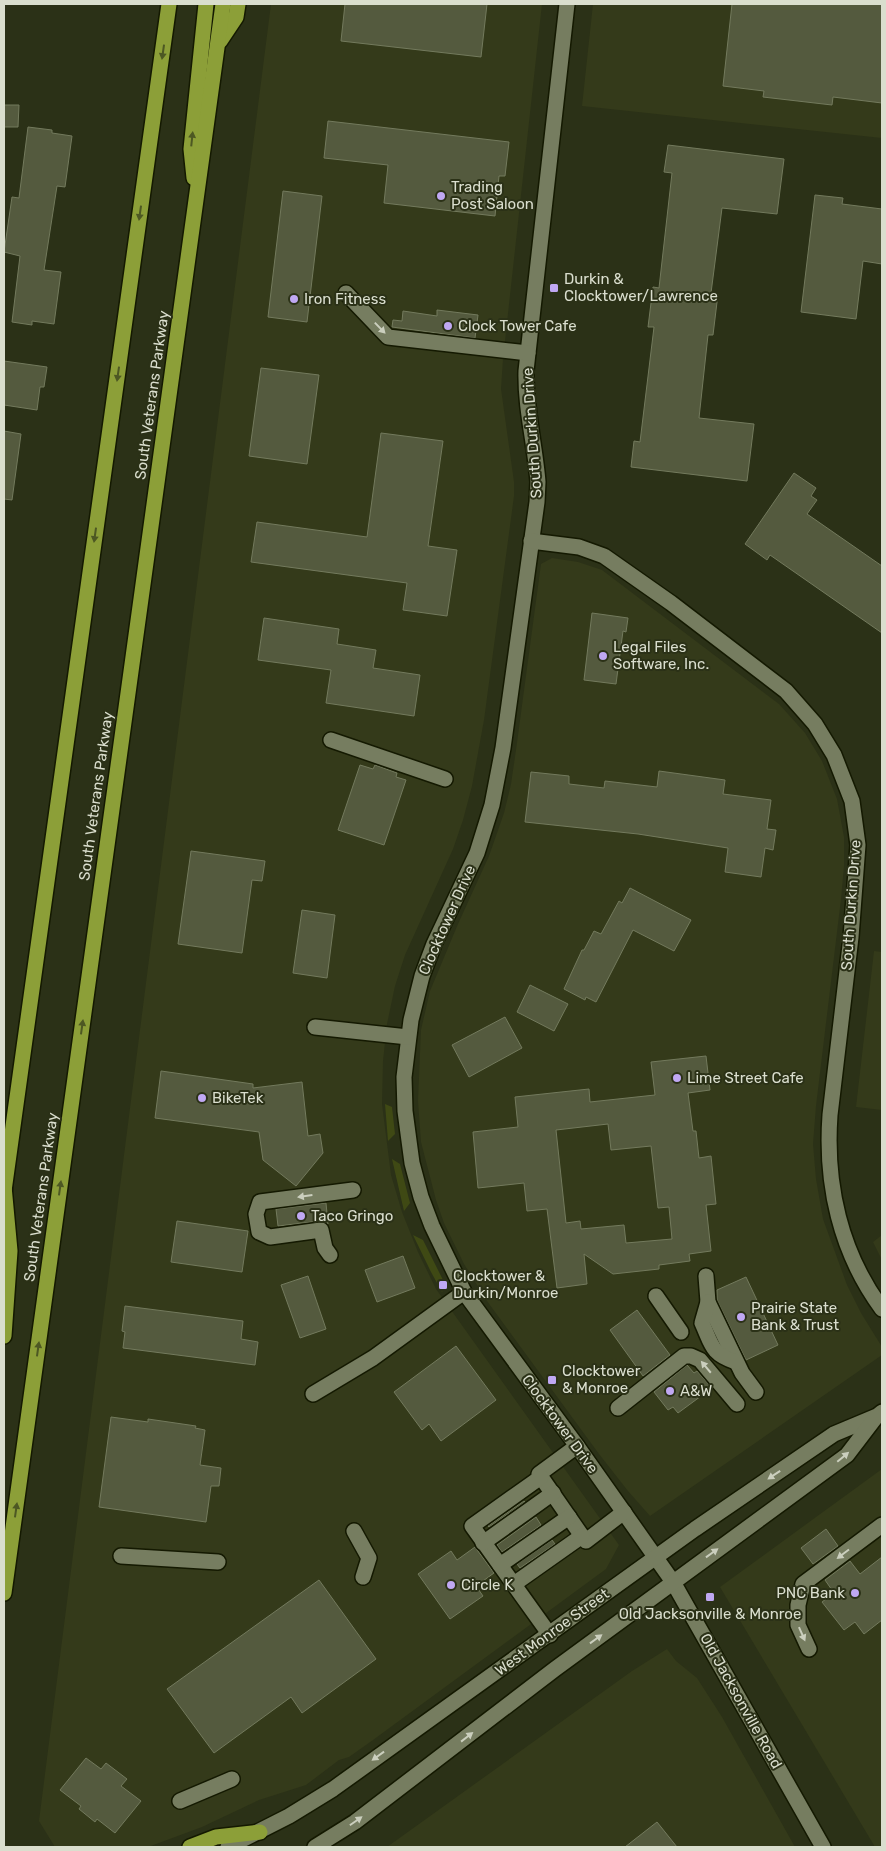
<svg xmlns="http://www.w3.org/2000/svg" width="886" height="1851" font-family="Rubik,sans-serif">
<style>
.built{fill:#343a1a}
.green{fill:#3f4914}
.building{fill:#545a3e;stroke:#737a5d;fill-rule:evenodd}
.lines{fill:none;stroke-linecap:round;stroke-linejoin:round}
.minor-casing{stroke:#141901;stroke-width:18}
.highway-casing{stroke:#141901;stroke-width:18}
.minor{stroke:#767d60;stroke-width:15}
.highway{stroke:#8c9f38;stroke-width:15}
.oneway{fill:#4d5823}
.oneway2{fill:#cbcfbe}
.poi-dot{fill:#c0a8f3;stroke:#2b3117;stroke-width:2}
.labels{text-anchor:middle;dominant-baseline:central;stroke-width:4;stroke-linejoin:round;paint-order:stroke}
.poi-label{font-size:15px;fill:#dadece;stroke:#2b3117;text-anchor:start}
.street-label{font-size:15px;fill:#dadece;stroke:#2b3117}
</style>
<rect width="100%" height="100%" fill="#2b3117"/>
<!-- built -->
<g class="built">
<path d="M271 4H542L503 359 501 389 514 482V496L484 720 472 786 463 820 453 849 405 955 395 986 387 1024 383 1061 382 1104 391 1175 402 1212 418 1252 436 1289 619 1545 606 1569 373 1740 349 1757 339 1760 306 1785 259 1800 202 1827 148 1847H55L39 1821Z"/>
<path d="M593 4H882V138L582 106Z"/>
<path d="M552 558 578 562 602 570 779 704 805 733 822 761 837 799 844 837V866L841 899 816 1106 813 1144 816 1179 823 1219 847 1285 861 1313 882 1347V1355L650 1516 628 1491 599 1454 487 1301 464 1264 444 1223 436 1200 421 1142 418 1101 421 1030 430 991 458 924 489 856 504 813 511 784 516 750 541 564Z"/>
<path d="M874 951 882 952V1110L856 1107Z"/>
<path d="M882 1235V1260L873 1242Z"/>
<path d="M882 1469V1847H875L720 1587Z"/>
<path d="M667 1649 676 1661 697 1678 722 1717 795 1847H387L632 1671Z"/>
</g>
<!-- green -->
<g class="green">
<path d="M385 1104 392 1107 395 1134 388 1141Z"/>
<path d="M392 1159 400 1164 410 1203 404 1211Z"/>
<path d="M413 1235 423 1240 444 1282 445 1286 442 1292 431 1272Z"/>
</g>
<!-- building -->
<g class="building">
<path d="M345 4H487L481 57 341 41Z"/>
<path d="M732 4H882V103L833 97 832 105 763 97 764 91 723 86Z"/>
<path d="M4 105H19L18 127H4Z"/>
<path d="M328 121 509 142 505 176H499L495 216 384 203 388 165 324 158Z"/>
<path d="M28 127 52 130V133L72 136 65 187 57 186 44 270 61 272 54 324 32 321V325L12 322 20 256 4 252 12 197 19 198Z"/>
<path d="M668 145 784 159 777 214 722 208 711 293 718 294 713 335H708L699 418 754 424 747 481 631 467 634 441 640 442 654 327H648L653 287 659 288 672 173 664 172Z"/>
<path d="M283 191 322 196 307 322 268 317Z"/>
<path d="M815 195 843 198 842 204 882 209V264L863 261 856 319 801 312Z"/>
<path d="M437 310 478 315 475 338 392 327 393 320 402 321 403 311 437 316Z"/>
<path d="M4 361 47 367 44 387H40L37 410 4 405Z"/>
<path d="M261 368 319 375 307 464 249 456Z"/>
<path d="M4 431 21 434 12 500 4 499Z"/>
<path d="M381 433 443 441 428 546 457 550 447 616 403 610 407 583 251 562 257 522 367 537Z"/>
<path d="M794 473 816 488 811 496 817 500 807 514 882 566V633L770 555 767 560 745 544Z"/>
<path d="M592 613 628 618 626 632 623 631 616 684 584 680Z"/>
<path d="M264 618 339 629 337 644 376 650 373 668 420 675 414 716 326 703 331 670 258 660Z"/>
<path d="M360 765 373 769 375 765 397 773 396 777 406 780 384 845 338 830Z"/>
<path d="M659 771 725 780 723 794 771 800 767 829 776 830 773 850 765 848 761 877 725 872 728 848 638 834 525 822 531 772 569 776V784L604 788 605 781 657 787Z"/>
<path d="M191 851 265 861 262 881 252 880 242 953 178 944Z"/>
<path d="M630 888 691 920 674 951 633 930 596 1002 586 997 585 1000 564 989 582 950H584L594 931 601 934 619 901 622 903Z"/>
<path d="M302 910 335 915 327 978 293 973Z"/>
<path d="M530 985 568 1004 554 1031 517 1012Z"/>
<path d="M505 1017 522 1048 469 1077 452 1045Z"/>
<path d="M706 1056 710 1090 688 1093 693 1131H696L699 1158 711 1156 716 1204 706 1205 711 1251 689 1254 690 1261 659 1265V1269L613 1274 584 1254 587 1284 557 1288 547 1209 527 1211 524 1183 478 1188 473 1132 518 1127 515 1097 589 1089 590 1102 655 1095 651 1062ZM608 1124 611 1150 651 1146 658 1208 669 1207 672 1239 626 1243 624 1225 581 1229 580 1221 566 1223 556 1130Z"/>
<path d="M161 1071 253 1084V1088L302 1082 308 1136 320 1134 323 1153 296 1186 263 1160 259 1132 155 1118Z"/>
<path d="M326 1203 328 1224 320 1221 278 1226 276 1209Z"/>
<path d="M177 1221 248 1231 242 1272 171 1262Z"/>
<path d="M403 1256 415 1288 377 1302 365 1270Z"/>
<path d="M308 1276 326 1329 300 1338 281 1285Z"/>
<path d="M746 1277 778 1345 746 1360 717 1300V1290Z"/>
<path d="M125 1306 243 1321 241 1339 258 1342 255 1365 123 1348 125 1332 122 1331Z"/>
<path d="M637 1310 670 1355 643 1376 610 1330Z"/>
<path d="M456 1346 496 1400 441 1441 429 1424 422 1430 394 1392Z"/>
<path d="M687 1365 694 1373 697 1371 712 1388 678 1413 673 1407 668 1410 654 1392Z"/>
<path d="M111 1417 148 1422V1419L196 1426 195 1428 205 1430 200 1465 221 1468 219 1486H211L206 1522 99 1507Z"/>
<path d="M524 1501 525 1502 489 1527 488 1526Z"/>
<path d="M536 1517 541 1525 502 1552 497 1545Z"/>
<path d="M826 1529 838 1546 813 1564 801 1548Z"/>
<path d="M552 1540 555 1544 520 1568 517 1564Z"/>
<path d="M475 1547 494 1573 476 1586 483 1596 450 1619 418 1574 451 1551 457 1560Z"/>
<path d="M882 1557V1620L864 1634 855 1622 844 1630 822 1602 834 1593 825 1580 850 1561 860 1574Z"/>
<path d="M319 1580 376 1659 302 1713 291 1697 214 1753 167 1689Z"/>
<path d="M86 1758 101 1769 106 1763 127 1779 121 1786 141 1801 115 1833 97 1819 95 1822 79 1809 81 1806 60 1790Z"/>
<path d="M657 1822 677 1847H625Z"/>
</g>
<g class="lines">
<!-- minor casing -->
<g class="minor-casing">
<g id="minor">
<path d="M567 4 526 371C525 408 535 444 538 482L537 502 503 748 492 805 477 853 434 944 422 976 411 1020 404 1077 405 1111 412 1163 421 1197 432 1226 464 1292 577 1446 673 1582 823 1847"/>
<path d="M346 293 388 337 528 353"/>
<path d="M531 541 579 547 604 556 671 603 786 691 815 724 834 755 852 801 858 845 851 937 830 1115C825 1184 840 1252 882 1309"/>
<path d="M331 740 445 779"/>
<path d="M315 1027 408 1037"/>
<path d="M330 1255 325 1248 321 1230 270 1237 259 1232 256 1214 260 1202 353 1190"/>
<path d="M706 1276 708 1302 742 1373 756 1392"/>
<path d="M656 1296 681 1332"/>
<path d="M708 1302 702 1323C712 1345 711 1354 736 1362"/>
<path d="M313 1394 373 1358 464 1292"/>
<path d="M618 1408 684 1356H691L700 1360 737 1404"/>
<path d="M577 1446 539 1474 582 1536 586 1541 624 1512"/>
<path d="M541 1477 472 1526 550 1635"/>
<path d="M354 1531 369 1558 363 1577"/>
<path d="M483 1543 553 1493"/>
<path d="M121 1556 218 1562"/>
<path d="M500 1565 569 1517"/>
<path d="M514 1584 582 1536"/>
<path d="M809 1649 798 1625V1605L803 1584 882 1525"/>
<path d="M180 1801 232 1779"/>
<path d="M228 1847 289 1816 333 1789 695 1529 834 1434 877 1416 882 1412"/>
<path d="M315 1847 355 1822 555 1669 847 1455 876 1417"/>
</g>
</g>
<!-- highway casing -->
<g class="highway-casing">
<g id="highway">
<path d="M220 41 236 17 238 4"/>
<path d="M194 178 191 149 206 4"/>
<path d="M4 1191 169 4"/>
<path d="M4 1336 10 1251 4 1186"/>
<path d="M4 1593 223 4"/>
<path d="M190 1847 216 1837 260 1832"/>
</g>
</g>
<!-- minor -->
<use href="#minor" class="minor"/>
<!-- highway -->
<use href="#highway" class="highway"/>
</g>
<!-- one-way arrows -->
<defs><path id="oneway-solid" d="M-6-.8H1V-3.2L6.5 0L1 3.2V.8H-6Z" transform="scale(1.25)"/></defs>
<g class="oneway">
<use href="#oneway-solid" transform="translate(163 52) rotate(98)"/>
<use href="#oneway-solid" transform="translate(192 139) rotate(-84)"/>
<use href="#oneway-solid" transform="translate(140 213) rotate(98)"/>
<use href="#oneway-solid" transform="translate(118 374) rotate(98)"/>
<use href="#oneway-solid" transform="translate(95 535) rotate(98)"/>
<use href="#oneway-solid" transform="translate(82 1027) rotate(-82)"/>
<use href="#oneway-solid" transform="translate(60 1188) rotate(-82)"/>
<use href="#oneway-solid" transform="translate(38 1349) rotate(-82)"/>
<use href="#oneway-solid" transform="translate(16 1510) rotate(-82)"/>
</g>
<g class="oneway2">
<use href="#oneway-solid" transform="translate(380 328) rotate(46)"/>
<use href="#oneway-solid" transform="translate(305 1196) rotate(172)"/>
<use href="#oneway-solid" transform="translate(706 1367) rotate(-130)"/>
<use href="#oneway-solid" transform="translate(843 1457) rotate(-40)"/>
<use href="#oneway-solid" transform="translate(774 1475) rotate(146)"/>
<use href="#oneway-solid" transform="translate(712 1553) rotate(-36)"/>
<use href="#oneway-solid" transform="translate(843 1554) rotate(143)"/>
<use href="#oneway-solid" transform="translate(802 1634) rotate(66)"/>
<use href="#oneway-solid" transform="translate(596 1639) rotate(-36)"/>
<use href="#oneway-solid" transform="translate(467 1737) rotate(-38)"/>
<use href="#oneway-solid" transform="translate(378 1756) rotate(144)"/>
<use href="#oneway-solid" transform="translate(356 1821) rotate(-35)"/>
</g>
<!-- markers -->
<g class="poi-dot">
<circle cx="441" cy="196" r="5"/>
<rect x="549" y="283" width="10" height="10" rx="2.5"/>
<circle cx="294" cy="299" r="5"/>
<circle cx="448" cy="326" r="5"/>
<circle cx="603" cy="656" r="5"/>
<circle cx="677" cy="1078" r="5"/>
<circle cx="202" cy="1098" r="5"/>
<circle cx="301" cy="1216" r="5"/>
<rect x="438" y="1280" width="10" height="10" rx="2.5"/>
<circle cx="741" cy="1317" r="5"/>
<rect x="547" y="1375" width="10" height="10" rx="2.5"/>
<circle cx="670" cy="1391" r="5"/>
<circle cx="451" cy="1585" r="5"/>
<circle cx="855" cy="1593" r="5"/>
<rect x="705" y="1592" width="10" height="10" rx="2.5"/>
</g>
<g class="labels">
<!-- poi labels -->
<g class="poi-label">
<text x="451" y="187">Trading<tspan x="451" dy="17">Post Saloon</tspan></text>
<text x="564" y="279">Durkin &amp;<tspan x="564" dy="17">Clocktower/Lawrence</tspan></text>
<text x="304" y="299">Iron Fitness</text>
<text x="458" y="326">Clock Tower Cafe</text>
<text x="613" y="647">Legal Files<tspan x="613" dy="17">Software, Inc.</tspan></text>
<text x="687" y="1078">Lime Street Cafe</text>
<text x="212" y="1098">BikeTek</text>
<text x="311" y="1216">Taco Gringo</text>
<text x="453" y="1276">Clocktower &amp;<tspan x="453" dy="17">Durkin/Monroe</tspan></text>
<text x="751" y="1308">Prairie State<tspan x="751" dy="17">Bank &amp; Trust</tspan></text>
<text x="562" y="1371">Clocktower<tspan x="562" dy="17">&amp; Monroe</tspan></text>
<text x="680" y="1391">A&amp;W</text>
<text x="461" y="1585">Circle K</text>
<text x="845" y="1593" text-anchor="end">PNC Bank</text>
<text x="710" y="1614" text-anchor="middle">Old Jacksonville &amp; Monroe</text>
</g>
<!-- street labels -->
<g class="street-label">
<text transform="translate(152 395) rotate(-82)">South Veterans Parkway</text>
<text transform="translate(532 433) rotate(-94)">South Durkin Drive</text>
<text transform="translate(96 796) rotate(-82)">South Veterans Parkway</text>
<text transform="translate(851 905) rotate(-86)">South Durkin Drive</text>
<text transform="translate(447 920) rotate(-66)">Clocktower Drive</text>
<text transform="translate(41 1197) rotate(-82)">South Veterans Parkway</text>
<text transform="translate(560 1424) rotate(54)">Clocktower Drive</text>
<text transform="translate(552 1632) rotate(-36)">West Monroe Street</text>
<text transform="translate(741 1701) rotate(61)">Old Jacksonville Road</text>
</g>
</g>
<!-- border -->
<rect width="886" height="1851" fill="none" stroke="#dadece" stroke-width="10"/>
</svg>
